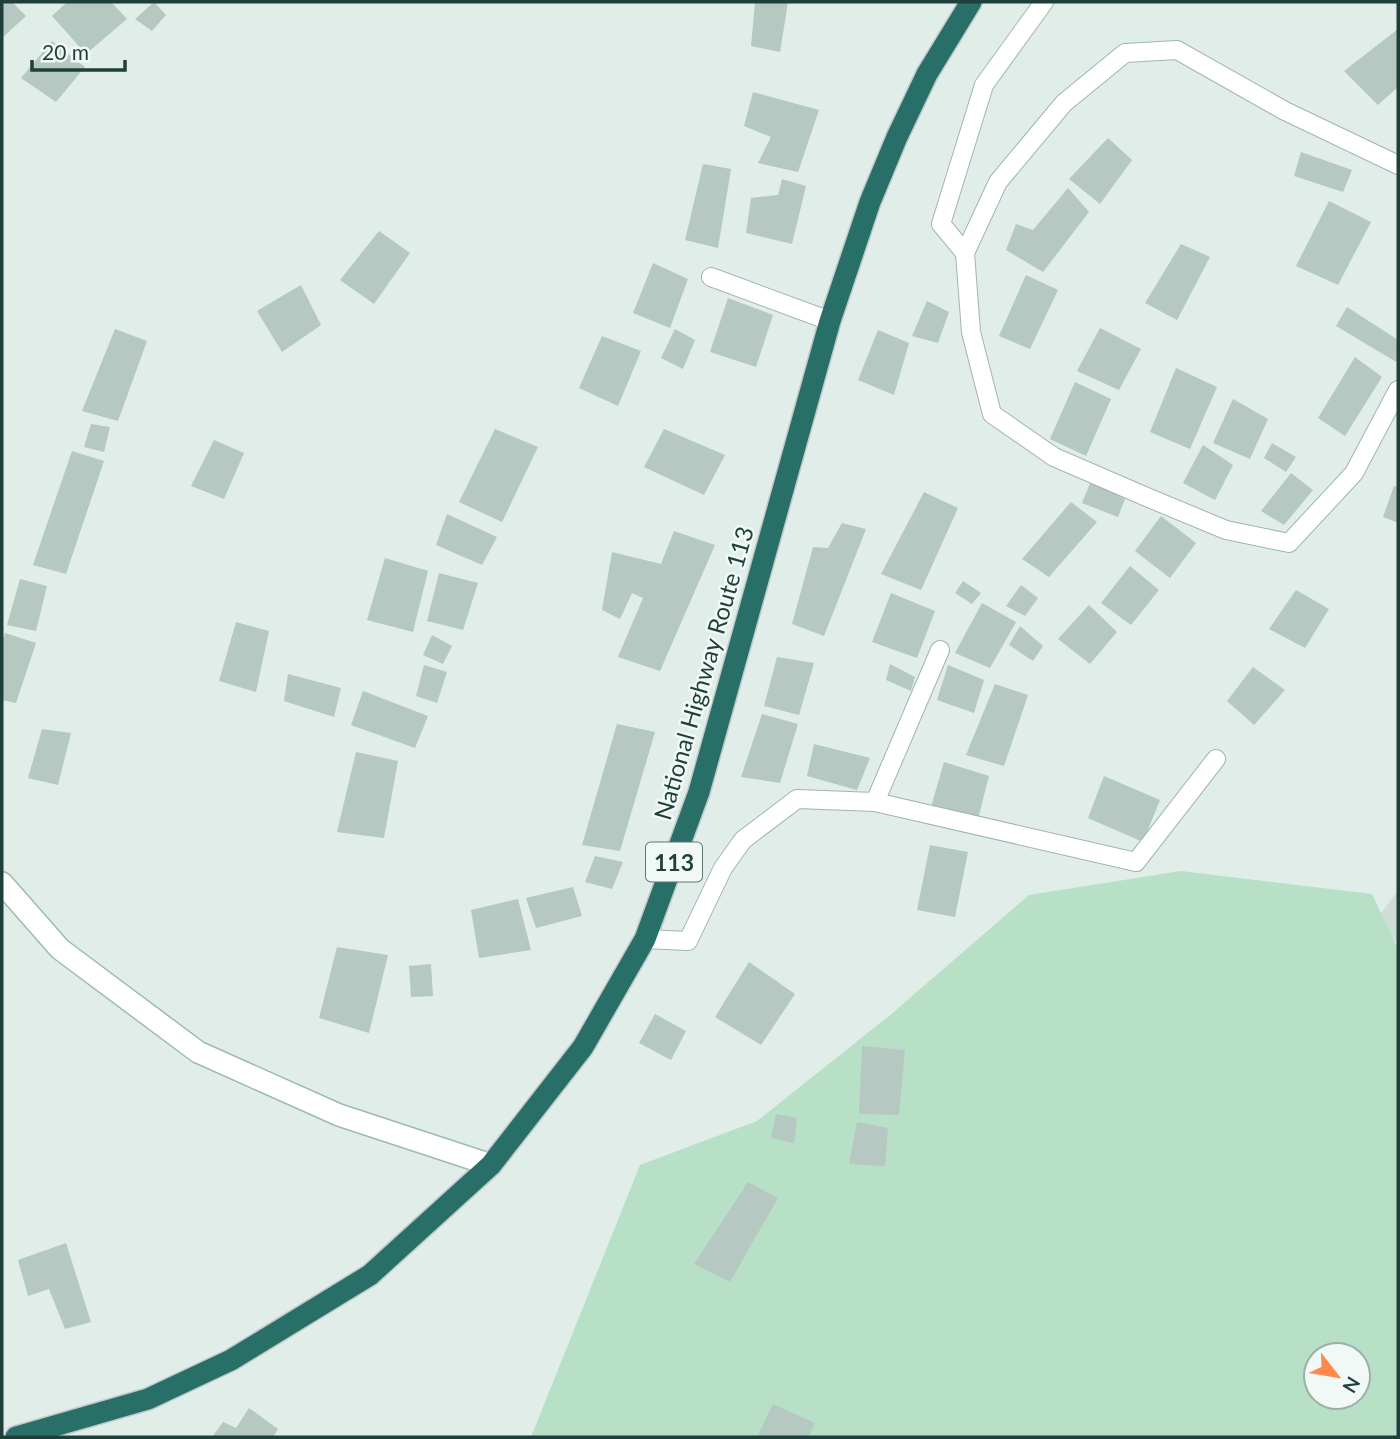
<svg xmlns="http://www.w3.org/2000/svg" width="1400" height="1439" font-family="Lato,sans-serif">
<style>
.built{fill:#ceddd8}
.green{fill:#b7e0c6;fill-rule:evenodd}
.building{fill:#b5c8c2}
.lines{fill:none;stroke-linecap:round;stroke-linejoin:round}
.lane-casing{stroke:#a2b5b0;stroke-width:20}
.secondary-casing{stroke:#9dbab2;stroke-width:24}
.highway-casing{stroke:#c0c9c8;stroke-width:24}
.lane{stroke:#fff;stroke-width:18}
.secondary{stroke:#fff;stroke-width:21}
.highway{stroke:#286f67;stroke-width:21}
.labels{text-anchor:middle;dominant-baseline:central;stroke-width:5;stroke-linejoin:round;paint-order:stroke}
.shield{fill:#f1f9f6;stroke:#5e7772;stroke-width:2}
.shield-label{font-size:23px;font-weight:bold;fill:#1f3f3a}
.street-label{font-size:24px;fill:#1f3f3a;stroke:#f1f9f6}
</style>
<rect width="100%" height="100%" fill="#e0ede8"/>
<!-- built -->
<path class="built" d="M1398 891V943L1375 921Z"/>
<!-- green -->
<path class="green" d="M1181 871 1372 894 1398 949V1437H531L640 1165 757 1121 889 1016 1029 895ZM1316 1355H1358V1397H1316Z"/>
<!-- building -->
<g class="building">
<path d="M2 2H12L26 16 2 38Z"/>
<path d="M67 2H111L127 19 86 54 52 16Z"/>
<path d="M154 2 166 15 152 31 135 19Z"/>
<path d="M755 2H788L780 52 751 46Z"/>
<path d="M1398 29V87L1378 105 1344 71Z"/>
<path d="M52 41 85 67 56 102 21 78Z"/>
<path d="M753 92 819 110 798 172 758 163 771 137 744 126Z"/>
<path d="M1108 138 1132 160 1100 204 1069 179Z"/>
<path d="M1301 152 1352 170 1343 192 1294 176Z"/>
<path d="M703 164 731 169 718 248 685 240Z"/>
<path d="M782 179 806 186 792 244 746 233 751 198 778 195Z"/>
<path d="M1068 188 1089 212 1043 272 1006 250 1016 224 1033 230Z"/>
<path d="M1329 201 1371 222 1338 285 1296 266Z"/>
<path d="M379 231 410 253 374 304 340 280Z"/>
<path d="M1181 244 1210 257 1177 320 1145 303Z"/>
<path d="M653 263 688 279 670 328 633 313Z"/>
<path d="M1026 275 1058 290 1030 349 999 336Z"/>
<path d="M301 285 321 325 282 352 257 311Z"/>
<path d="M728 298 773 315 756 367 710 352Z"/>
<path d="M927 301 949 312 938 343 912 336Z"/>
<path d="M1347 307 1398 340V363L1336 326Z"/>
<path d="M1100 328 1141 349 1119 390 1077 371Z"/>
<path d="M115 329 147 341 118 421 82 411Z"/>
<path d="M675 329 695 340 683 369 661 358Z"/>
<path d="M878 330 909 343 894 395 858 380Z"/>
<path d="M602 336 641 351 618 406 579 388Z"/>
<path d="M1355 357 1382 377 1345 436 1318 418Z"/>
<path d="M1176 368 1217 387 1190 449 1150 432Z"/>
<path d="M1075 382 1111 399 1086 456 1050 439Z"/>
<path d="M1233 399 1268 419 1250 459 1213 443Z"/>
<path d="M91 424 110 427 104 452 84 447Z"/>
<path d="M495 429 538 447 502 522 459 502Z"/>
<path d="M664 429 725 455 704 495 644 467Z"/>
<path d="M214 440 244 453 224 499 191 486Z"/>
<path d="M1272 443 1296 457 1286 472 1264 458Z"/>
<path d="M1203 445 1233 465 1215 500 1183 483Z"/>
<path d="M72 451 104 461 66 574 33 565Z"/>
<path d="M1291 473 1313 490 1284 525 1261 511Z"/>
<path d="M1091 481 1125 499 1118 517 1082 503Z"/>
<path d="M1394 486 1398 487V523L1383 517Z"/>
<path d="M924 492 958 508 921 590 881 574Z"/>
<path d="M1071 502 1097 522 1049 577 1022 559Z"/>
<path d="M447 514 497 537 482 565 436 545Z"/>
<path d="M1161 516 1196 543 1170 578 1135 551Z"/>
<path d="M842 523 866 529 824 636 792 624 813 547 828 548Z"/>
<path d="M674 531 715 545 660 671 618 657 643 598 632 593 620 619 602 610 612 552 661 564Z"/>
<path d="M385 558 428 571 413 632 367 620Z"/>
<path d="M1130 566 1159 590 1131 625 1101 603Z"/>
<path d="M439 573 478 583 463 630 427 621Z"/>
<path d="M20 579 47 586 36 631 7 625Z"/>
<path d="M963 581 981 593 972 604 955 593Z"/>
<path d="M1021 585 1038 598 1025 616 1006 606Z"/>
<path d="M1296 590 1329 609 1305 648 1269 629Z"/>
<path d="M891 593 935 611 917 658 872 642Z"/>
<path d="M982 603 1016 622 990 668 955 653Z"/>
<path d="M1089 605 1117 632 1090 664 1058 639Z"/>
<path d="M236 622 269 631 256 692 219 681Z"/>
<path d="M1020 626 1043 646 1033 661 1009 645Z"/>
<path d="M5 633 36 643 16 703 2 700V643Z"/>
<path d="M432 635 452 646 443 664 423 655Z"/>
<path d="M777 657 814 663 799 715 764 706Z"/>
<path d="M890 664 915 677 911 691 886 680Z"/>
<path d="M424 665 447 672 437 703 416 696Z"/>
<path d="M948 665 984 680 974 713 937 700Z"/>
<path d="M1253 667 1285 690 1254 725 1227 701Z"/>
<path d="M288 674 341 688 334 717 284 701Z"/>
<path d="M995 684 1028 695 1004 766 966 755Z"/>
<path d="M363 691 428 716 415 748 351 725Z"/>
<path d="M762 714 798 724 780 783 741 777Z"/>
<path d="M617 724 655 732 620 851 582 845Z"/>
<path d="M42 729 71 733 58 785 28 778Z"/>
<path d="M814 744 870 758 857 790 807 776Z"/>
<path d="M356 752 398 761 384 838 337 832Z"/>
<path d="M944 762 989 776 978 819 931 807Z"/>
<path d="M1104 776 1160 800 1143 842 1088 818Z"/>
<path d="M930 845 968 852 955 917 917 910Z"/>
<path d="M595 856 623 862 612 889 585 882Z"/>
<path d="M573 887 582 916 536 928 526 898Z"/>
<path d="M518 899 531 950 479 958 471 910Z"/>
<path d="M337 947 388 955 369 1033 319 1018Z"/>
<path d="M749 962 795 994 761 1045 715 1017Z"/>
<path d="M431 964 433 996 411 997 409 966Z"/>
<path d="M655 1014 686 1031 671 1060 639 1043Z"/>
<path d="M862 1046 905 1050 899 1115 859 1114Z"/>
<path d="M776 1114 797 1118 794 1143 771 1138Z"/>
<path d="M857 1122 888 1128 885 1166 849 1164Z"/>
<path d="M748 1182 778 1198 730 1282 694 1264Z"/>
<path d="M66 1243 91 1322 65 1329 49 1289 28 1296 18 1260Z"/>
<path d="M773 1404 815 1423 808 1437H757Z"/>
<path d="M249 1408 278 1429 273 1437H212L223 1422 236 1428Z"/>
</g>
<g class="lines">
<!-- lane casing -->
<g class="lane-casing">
<g id="lane">
<path d="M1398 165 1285 111 1177 50 1125 53 1064 103 998 182 965 253 971 332 992 414 1054 457 1149 498 1226 530 1289 543 1354 473 1398 390"/>
<path d="M965 253 941 224 984 85 1044 2"/>
<path d="M711 277 830 321"/>
<path d="M875 802 940 650"/>
<path d="M645 939 688 941 723 868 743 840 797 799 875 802 1136 862 1216 759"/>
</g>
</g>
<!-- secondary casing -->
<g class="secondary-casing">
<path id="secondary" d="M2 883 60 949 198 1052 339 1115 491 1165"/>
</g>
<!-- highway casing -->
<g class="highway-casing">
<path id="highway" d="M16 1437 148 1399 231 1360 370 1275 491 1165 583 1047 645 939 699 792 830 321 870 202 897 137 927 74 971 2"/>
</g>
<!-- lane -->
<use href="#lane" class="lane"/>
<!-- secondary -->
<use href="#secondary" class="secondary"/>
<!-- highway -->
<use href="#highway" class="highway"/>
</g>
<g class="labels">
<!-- shield labels -->
<rect class="shield" x="646" y="842.5" width="56" height="39" rx="5"/>
<g class="shield-label">
<text x="674" y="862">113</text>
</g>
<!-- street labels -->
<g class="street-label">
<text transform="translate(703 673) rotate(-74)">National Highway Route 113</text>
</g>
</g>
<!-- border -->
<rect width="1400" height="1439" fill="none" stroke="#1f3f3a" stroke-width="7"/>
<!-- north arrow -->
<g transform="translate(1337 1376) rotate(121)"><circle r="33" fill="#f1f9f6" stroke="#9dafab" stroke-width="2"/>
<path d="M0-5L12 26L0 18L-12 26Z" fill="#ff894c"/>
<text y="-10" font-size="19" font-weight="bold" text-anchor="middle" fill="#1f3f3a">N</text>
</g>
<!-- scale -->
<path d="M32 60v10h93v-10" fill="none" stroke="#1f3f3a" stroke-width="3.5"/>
<text x="42" y="60" font-size="21" fill="#1f3f3a" stroke="#f1f9f6" stroke-width="5" paint-order="stroke">20 m</text>
</svg>
